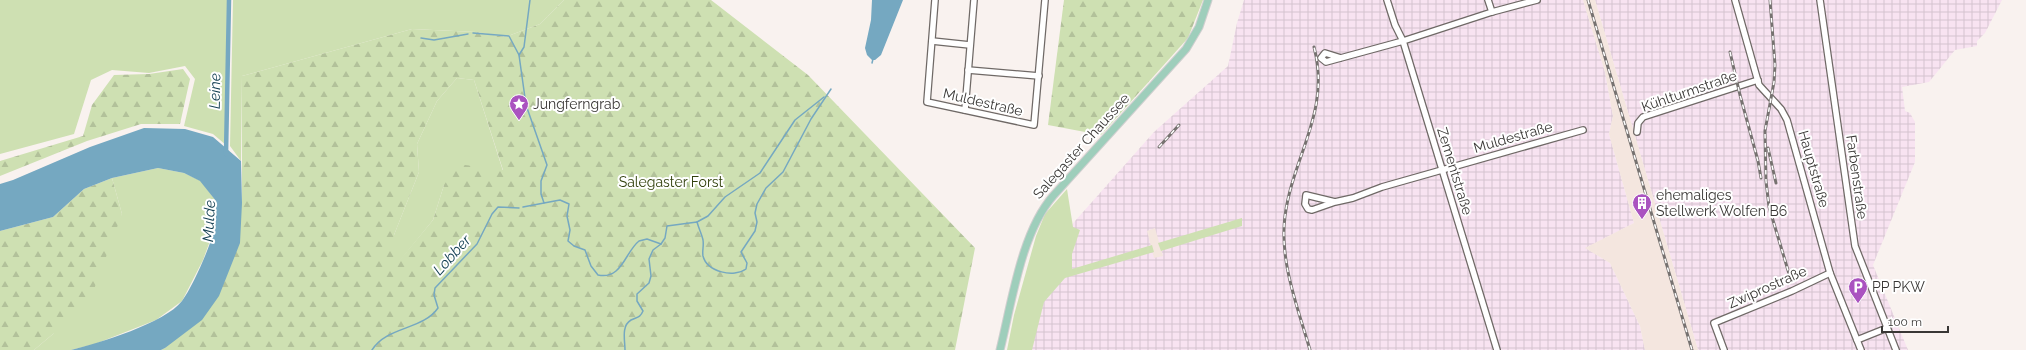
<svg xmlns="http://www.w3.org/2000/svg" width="2026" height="350" font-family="Raleway,sans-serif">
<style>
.industrial{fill:url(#industrial-grid)}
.built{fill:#f4e6df}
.grass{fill:#cee0b2}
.forest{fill:url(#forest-firs);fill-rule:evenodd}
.water{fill:#75a8c1}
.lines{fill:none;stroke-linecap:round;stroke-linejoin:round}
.stream{stroke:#75a8c1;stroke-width:1.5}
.canal{stroke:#75a8c1;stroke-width:4.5}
.minor-casing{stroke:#6f6966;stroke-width:8}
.major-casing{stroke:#cfcfcf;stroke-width:9}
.minor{stroke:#fff;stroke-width:5.5}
.major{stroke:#9ecebb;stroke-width:7}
.rail-casing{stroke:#767270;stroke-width:3}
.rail{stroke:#fff;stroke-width:1.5;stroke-dasharray:4.5;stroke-linecap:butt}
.labels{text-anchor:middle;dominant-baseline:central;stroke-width:4;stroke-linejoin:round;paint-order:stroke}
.street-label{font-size:14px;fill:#393735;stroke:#fff}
.poi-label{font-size:14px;fill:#393735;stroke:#fff;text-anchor:start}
.park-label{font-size:14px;fill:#31400c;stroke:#fff}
.water-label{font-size:15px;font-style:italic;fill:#144053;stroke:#fff}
</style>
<defs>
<pattern id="industrial-grid" width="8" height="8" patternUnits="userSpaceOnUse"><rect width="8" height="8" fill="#f8e3f1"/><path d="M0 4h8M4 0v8" fill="none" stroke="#d5c3cf"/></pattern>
<pattern id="forest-firs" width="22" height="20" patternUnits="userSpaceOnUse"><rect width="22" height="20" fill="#cee0b2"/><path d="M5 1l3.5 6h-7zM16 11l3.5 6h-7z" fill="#b2c19a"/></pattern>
</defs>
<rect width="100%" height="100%" fill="#f9f2ef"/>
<!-- industrial -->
<g class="industrial">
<path d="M1244 0H1583L1605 72 1613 116 1609 134 1634 223 1586 248 1610 263 1640 326 1645 350H1024L1052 247 1154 132 1228 66 1237 23Z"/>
<path d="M1595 0H2002L1985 33 1977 41V46L1955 50 1929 82 1902 87 1905 111 1910 113 1915 122V162L1873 265 1908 350H1698Z"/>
</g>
<!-- built -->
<g class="built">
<path d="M1583 0H1595L1698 350H1645L1640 326 1610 263 1585 248 1634 223 1609 134 1613 116 1605 72Z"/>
<path d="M1155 228 1163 256 1154 258 1147 231Z"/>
</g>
<!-- grass -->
<g class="grass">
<path d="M0 0H227L226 145 213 134 184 126 195 79 185 66 149 73 112 70 91 80 74 134 0 154Z"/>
<path d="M233 0H564L540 24 505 37 476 32 412 29 242 76 241 161 230 146Z"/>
<path d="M457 78 474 80 503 171 444 185 433 220 394 268V235L419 172 417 144 437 101Z"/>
<path d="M158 168 184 173 201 181 216 201 214 230 203 260 182 301 156 320 95 344 71 350H34L53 334 122 214 112 178Z"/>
<path d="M1067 189 1073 227 1080 230 1072 254V269L1152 245 1154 252 1065 278 1044 302 1032 350H1007L1014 315 1036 236 1045 214Z"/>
<path d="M1242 218V226L1161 251 1158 243Z"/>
</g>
<!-- forest -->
<g class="forest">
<path d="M564 0H711L808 75 975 248 955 350H161L165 348 242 203V76L412 29 476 32 505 37 540 24ZM457 78 474 80 503 170 458 164 444 185 433 220 394 267V235L419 172 417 144 437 101Z"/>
<path d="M1064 0H1203L1188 38 1101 135 1048 125Z"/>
<path d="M183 69 190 79 180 124H141L87 141 0 176V161L83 136 92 105 114 75 149 74Z"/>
<path d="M112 178 122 214 93 292 53 334 34 350H0V231L53 217 84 189Z"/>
</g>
<!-- water -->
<g class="water">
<path d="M872 0H903L881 55 875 60H872L867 55 865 48 871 20Z"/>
<path d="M144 128 185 129 213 137 241 161 242 203 240 243 219 296 202 320 165 348 161 350H71C99 343 165 323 182 301 193 286 209 249 214 231 216 222 216 210 216 201L200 181 184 173 158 168 112 178 84 189 53 217 0 231V184L13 180 90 147Z"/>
</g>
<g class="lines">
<!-- stream -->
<g class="stream">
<path d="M530 0 524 47 519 55 526 105 547 165 541 181V194L544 203 560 200 569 204 567 216 570 230 568 241 574 246 585 250 591 266 598 275C622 280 625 252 639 241L647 239 661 244 653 250 649 259 651 276 649 283 637 294V301L643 311C640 318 637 317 631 320 621 326 625 340 625 350"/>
<path d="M473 33 509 36 519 55"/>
<path d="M421 38 434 40 468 34"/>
<path d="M872 63 873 59"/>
<path d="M523 207 544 203"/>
<path d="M697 222 708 216 725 197 760 173 795 120 824 97"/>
<path d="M661 244 665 238 667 226 697 222C699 229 702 235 703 240 704 246 702 251 703 256 707 272 734 278 746 269L747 263 741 252 755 231 757 222 755 213 757 204 766 188 783 172 811 119 831 89"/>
<path d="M372 350C387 326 423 330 438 308L434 295 435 288 477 244 492 214 498 207 519 208"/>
</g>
<!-- canal -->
<path class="canal" d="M226 154 229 0"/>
<!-- minor casing -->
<g class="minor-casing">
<g id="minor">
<path d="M935 0 927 102 1034 125 1045 0"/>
<path d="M1387 0 1395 25 1403 41 1497 350"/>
<path d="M1488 0 1492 12"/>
<path d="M1735 0 1759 85 1781 109 1787 120 1830 273 1861 350"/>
<path d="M1820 0 1855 246 1896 350"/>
<path d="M932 41 970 45"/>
<path d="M1341 58 1325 53 1321 58 1326 62 1403 41 1492 12 1537 0"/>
<path d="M968 70 1039 76"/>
<path d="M965 110 974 0"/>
<path d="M1637 132 1638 123 1643 117 1758 80"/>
<path d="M1335 202 1312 210 1308 209 1305 204 1306 195 1335 202 1353 198 1382 187 1583 130"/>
<path d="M1857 340 1887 328"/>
<path d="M1724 350 1714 323 1792 291 1830 273"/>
</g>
</g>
<!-- major casing -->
<g class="major-casing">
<path id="major" d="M1000 350C1012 302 1021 233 1053 196L1186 49 1199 27 1208 0"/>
</g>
<!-- minor -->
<use href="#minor" class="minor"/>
<!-- major -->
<use href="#major" class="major"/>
<!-- rail casing -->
<g class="rail-casing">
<g id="rail">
<path d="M1588 0 1692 350"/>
<path d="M1770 0 1775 65 1774 82 1765 131 1766 181 1769 207 1790 277"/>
<path d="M1730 52 1740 95 1758 161 1761 178"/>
<path d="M1159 147 1179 125"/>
<path d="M1768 148 1776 183"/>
<path d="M1310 350C1298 308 1279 261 1285 216 1293 155 1331 112 1314 47"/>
</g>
</g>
<!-- rail -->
<use href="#rail" class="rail"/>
</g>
<!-- icons -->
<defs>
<g id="sight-pin" transform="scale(1)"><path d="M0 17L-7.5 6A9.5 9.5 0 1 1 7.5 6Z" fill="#aa53c0" stroke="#fff"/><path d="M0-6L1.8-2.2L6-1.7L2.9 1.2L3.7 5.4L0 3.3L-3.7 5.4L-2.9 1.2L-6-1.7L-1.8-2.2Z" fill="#fff"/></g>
<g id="building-pin" transform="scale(1)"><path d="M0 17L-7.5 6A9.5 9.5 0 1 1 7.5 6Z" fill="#aa53c0" stroke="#fff"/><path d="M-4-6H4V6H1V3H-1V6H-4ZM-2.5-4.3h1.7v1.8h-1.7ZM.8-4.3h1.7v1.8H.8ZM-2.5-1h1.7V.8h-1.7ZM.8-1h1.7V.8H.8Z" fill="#fff"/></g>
<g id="parking-pin" transform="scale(1)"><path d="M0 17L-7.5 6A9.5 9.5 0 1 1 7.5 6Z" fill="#aa53c0" stroke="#fff"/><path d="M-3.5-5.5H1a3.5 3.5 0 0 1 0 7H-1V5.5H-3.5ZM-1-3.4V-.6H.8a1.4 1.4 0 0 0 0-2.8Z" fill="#fff"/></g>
</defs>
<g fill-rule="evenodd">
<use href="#sight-pin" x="519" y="104"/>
<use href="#building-pin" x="1642" y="203"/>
<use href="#parking-pin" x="1858" y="287"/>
</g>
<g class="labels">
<!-- street labels -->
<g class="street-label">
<text transform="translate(1689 91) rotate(-19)">Kühlturmstraße</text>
<text transform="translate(983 102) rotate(13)">Muldestraße</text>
<text transform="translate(1513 137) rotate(-16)">Muldestraße</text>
<text transform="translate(1081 146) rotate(-48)">Salegaster Chaussee</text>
<text transform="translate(1814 169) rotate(74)">Hauptstraße</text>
<text transform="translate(1455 171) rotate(73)">Zementstraße</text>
<text transform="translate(1857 177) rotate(82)">Farbenstraße</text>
<text transform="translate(1767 287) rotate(-24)">Zwiprostraße</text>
</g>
<!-- poi labels -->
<g class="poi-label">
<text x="533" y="104">Jungferngrab</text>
<text x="1656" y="195">ehemaliges<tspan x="1656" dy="16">Stellwerk Wolfen B6</tspan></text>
<text x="1872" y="287">PP PKW</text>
</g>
<!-- park labels -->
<g class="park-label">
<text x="671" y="182">Salegaster Forst</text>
</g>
<!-- water labels -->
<g class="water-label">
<text transform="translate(215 91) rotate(-89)">Leine</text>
<text transform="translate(209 221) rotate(-87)">Mulde</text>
<text transform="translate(452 255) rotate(-48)">Lobber</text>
</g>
</g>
<!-- scale -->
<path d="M1882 326v6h66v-6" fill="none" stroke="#393735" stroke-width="2"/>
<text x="1888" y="326" font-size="12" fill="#393735" stroke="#ffffff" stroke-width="3" paint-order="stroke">100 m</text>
</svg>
